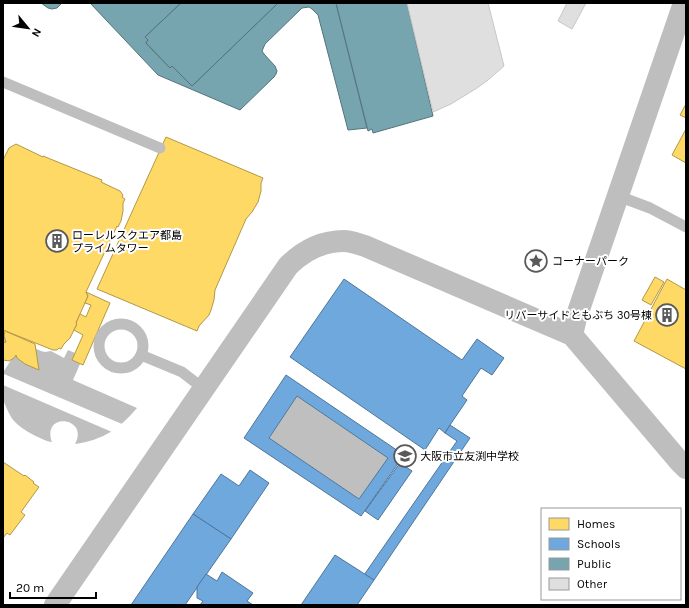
<svg xmlns="http://www.w3.org/2000/svg" width="689" height="608" font-family="Karla,'Noto Sans JP',sans-serif">
<style>
.water{fill:#bfbfbf}
.pier{fill:#fff}
.homes{fill:#ffd966;stroke:#b29847}
.schools{fill:#6fa8dc;stroke:#4e769a;fill-rule:evenodd}
.public{fill:#76a5af;stroke:#53747a}
.building{fill:#dfdfdf;stroke:#c7c7c7}
.lines{fill:none;stroke-linecap:round;stroke-linejoin:round}
.service{stroke:#bebebe;stroke-width:11}
.tertiary{stroke:#bebebe;stroke-width:22}
.labels{text-anchor:middle;dominant-baseline:central;stroke-width:4;stroke-linejoin:round;paint-order:stroke}
.poi-label{font-size:11px;fill:#000;stroke:#fff;text-anchor:start}
</style>
<rect width="100%" height="100%" fill="#fff"/>
<!-- water -->
<g class="water">
<path d="M3 334 41 351 45 352 51 351 64 358 68 350 75 353 72 360 80 364 73 380 137 408C119 429 103 440 75 444 90 417 41 411 52 442 43 441 21 429 15 422 10 417 7 409 4 402L3 401Z"/>
<path d="M297 396 388 458 359 499 269 438Z"/>
</g>
<!-- pier -->
<path class="pier" d="M3 351 11 360 4 371V374L122 424 112 432 3 385Z"/>
<!-- homes -->
<g class="homes">
<path d="M686 104V118L680 115Z"/>
<path d="M686 129V163L672 155Z"/>
<path d="M166 137 263 178 261 183V191L258 202 252 212 246 219 215 290 214 300 211 310 209 315 199 326 197 331 97 289Z"/>
<path d="M16 144 43 157V156L102 180 101 182 120 191 123 195 122 197 125 199 123 203V211L121 221 118 227 117 226 86 292 88 296 76 323 77 324 70 338 64 344 61 349 59 348 57 350H53L3 330V160L9 148Z"/>
<path d="M655 277 664 282 651 305 642 300Z"/>
<path d="M667 279 686 290V369L634 341Z"/>
<path d="M86 292 110 303 83 365 72 360 83 335 74 330 77 324 76 323 80 314 86 317 91 305 85 303 88 296Z"/>
<path d="M5 331 35 344 39 370 25 364 17 358 16 355 14 358 9 361 3 360V343L6 342 4 336Z"/>
<path d="M3 462 24 476 25 475 34 482 33 483 39 487 21 512 25 515 10 535 7 533 3 538Z"/>
</g>
<!-- schools -->
<g class="schools">
<path d="M344 279 462 360 477 339 504 358 492 375 481 368 462 396 467 400 450 425 445 433 439 428 425 450 290 357Z"/>
<path d="M286 375 404 455 361 516 244 438ZM297 396 388 458 359 499 269 438Z"/>
<path d="M450 425 470 438 374 580 364 575 457 441 445 433Z"/>
<path d="M400 463 412 471 378 520 365 511Z"/>
<path d="M250 470 269 483 231 539 193 514 221 474 239 486Z"/>
<path d="M193 514 231 539 185 605H131Z"/>
<path d="M335 555 374 580 357 605H301Z"/>
<path d="M222 572 253 593 247 601 253 605H200L203 601 197 598V587L206 574 217 581Z"/>
</g>
<!-- public -->
<g class="public">
<path d="M41 3H62L57 8 52 9 48 8Z"/>
<path d="M90 3H181L145 37 148 40 146 43 170 68 172 66 192 86 278 3H336L367 128 348 130 318 15 312 9 309 7 302 8 265 44 262 51 264 54 275 66 277 71 276 74 274 77 240 110 158 75Z"/>
<path d="M181 3H278L192 86 172 66 170 68 146 43 148 40 145 37Z"/>
<path d="M336 3H407L433 116 373 133 372 129 368 131Z"/>
</g>
<!-- building -->
<g class="building">
<path d="M407 3H488L504 66 488 80 477 88 451 104 433 112Z"/>
<path d="M567 3H586L572 29 558 21Z"/>
</g>
<g class="lines">
<!-- service -->
<g class="service">
<path d="M3 82 160 148"/>
<path d="M618 196 650 208 686 227"/>
<circle cx="121" cy="346" r="22"/>
<path d="M141 355 182 372 204 389"/>
</g>
<!-- tertiary -->
<g class="tertiary">
<path d="M572 335 576 318 684 3"/>
<path d="M55 605 288 266C303 251 321 241 344 241 351 241 358 244 365 246L572 335 679 461 686 468"/>
</g>
</g>
<!-- icons -->
<defs>
<g id="building-ring" transform="scale(1.15)"><circle r="9.5" fill="#fff" stroke="#595959" stroke-width="1.5"/><path d="M-4-6H4V6H1V3H-1V6H-4ZM-2.5-4.3h1.7v1.8h-1.7ZM.8-4.3h1.7v1.8H.8ZM-2.5-1h1.7V.8h-1.7ZM.8-1h1.7V.8H.8Z" fill="#595959"/></g>
<g id="sight-ring" transform="scale(1.15)"><circle r="9.5" fill="#fff" stroke="#595959" stroke-width="1.5"/><path d="M0-6L1.8-2.2L6-1.7L2.9 1.2L3.7 5.4L0 3.3L-3.7 5.4L-2.9 1.2L-6-1.7L-1.8-2.2Z" fill="#595959"/></g>
<g id="school-ring" transform="scale(1.15)"><circle r="9.5" fill="#fff" stroke="#595959" stroke-width="1.5"/><path d="M0-5L7-2L0 1L-7-2ZM-4 1L0 2.5L4 1V4Q0 6-4 4Z" fill="#595959"/></g>
</defs>
<g fill-rule="evenodd">
<use href="#building-ring" x="57" y="241"/>
<use href="#sight-ring" x="536" y="261"/>
<use href="#building-ring" x="667" y="315"/>
<use href="#school-ring" x="405" y="456"/>
</g>
<g class="labels">
<!-- poi labels -->
<g class="poi-label">
<text x="72" y="235">ローレルスクエア都島<tspan x="72" dy="13">プライムタワー</tspan></text>
<text x="552" y="261">コーナーパーク</text>
<text x="652" y="315" text-anchor="end">リバーサイドともぶち 30号棟</text>
<text x="420" y="456">大阪市立友渕中学校</text>
</g>
</g>
<!-- border -->
<rect width="689" height="608" fill="none" stroke="#000000" stroke-width="8"/>
<!-- legend -->
<rect x="541" y="508" width="140" height="92" fill="#ffffff" stroke="#999999"/>
<rect x="549" y="518" width="20" height="12" fill="#ffd966" stroke="#999999"/>
<text x="577" y="528" font-size="12" fill="#000000">Homes</text>
<rect x="549" y="538" width="20" height="12" fill="#6fa8dc" stroke="#999999"/>
<text x="577" y="548" font-size="12" fill="#000000">Schools</text>
<rect x="549" y="558" width="20" height="12" fill="#76a5af" stroke="#999999"/>
<text x="577" y="568" font-size="12" fill="#000000">Public</text>
<rect x="549" y="578" width="20" height="12" fill="#dfdfdf" stroke="#999999"/>
<text x="577" y="588" font-size="12" fill="#000000">Other</text>
<!-- north arrow -->
<g transform="translate(28 28) rotate(119)" stroke="#ffffff" stroke-width="3" paint-order="stroke">
<path d="M0-3L7 15L0 10L-7 15Z" fill="#000000"/>
<text y="-6" font-size="11" font-weight="bold" text-anchor="middle" fill="#000000">N</text>
</g>
<!-- scale -->
<path d="M10 592v6h86v-6" fill="none" stroke="#000000" stroke-width="2"/>
<text x="16" y="592" font-size="12" fill="#000000" stroke="#ffffff" stroke-width="3" paint-order="stroke">20 m</text>
</svg>
